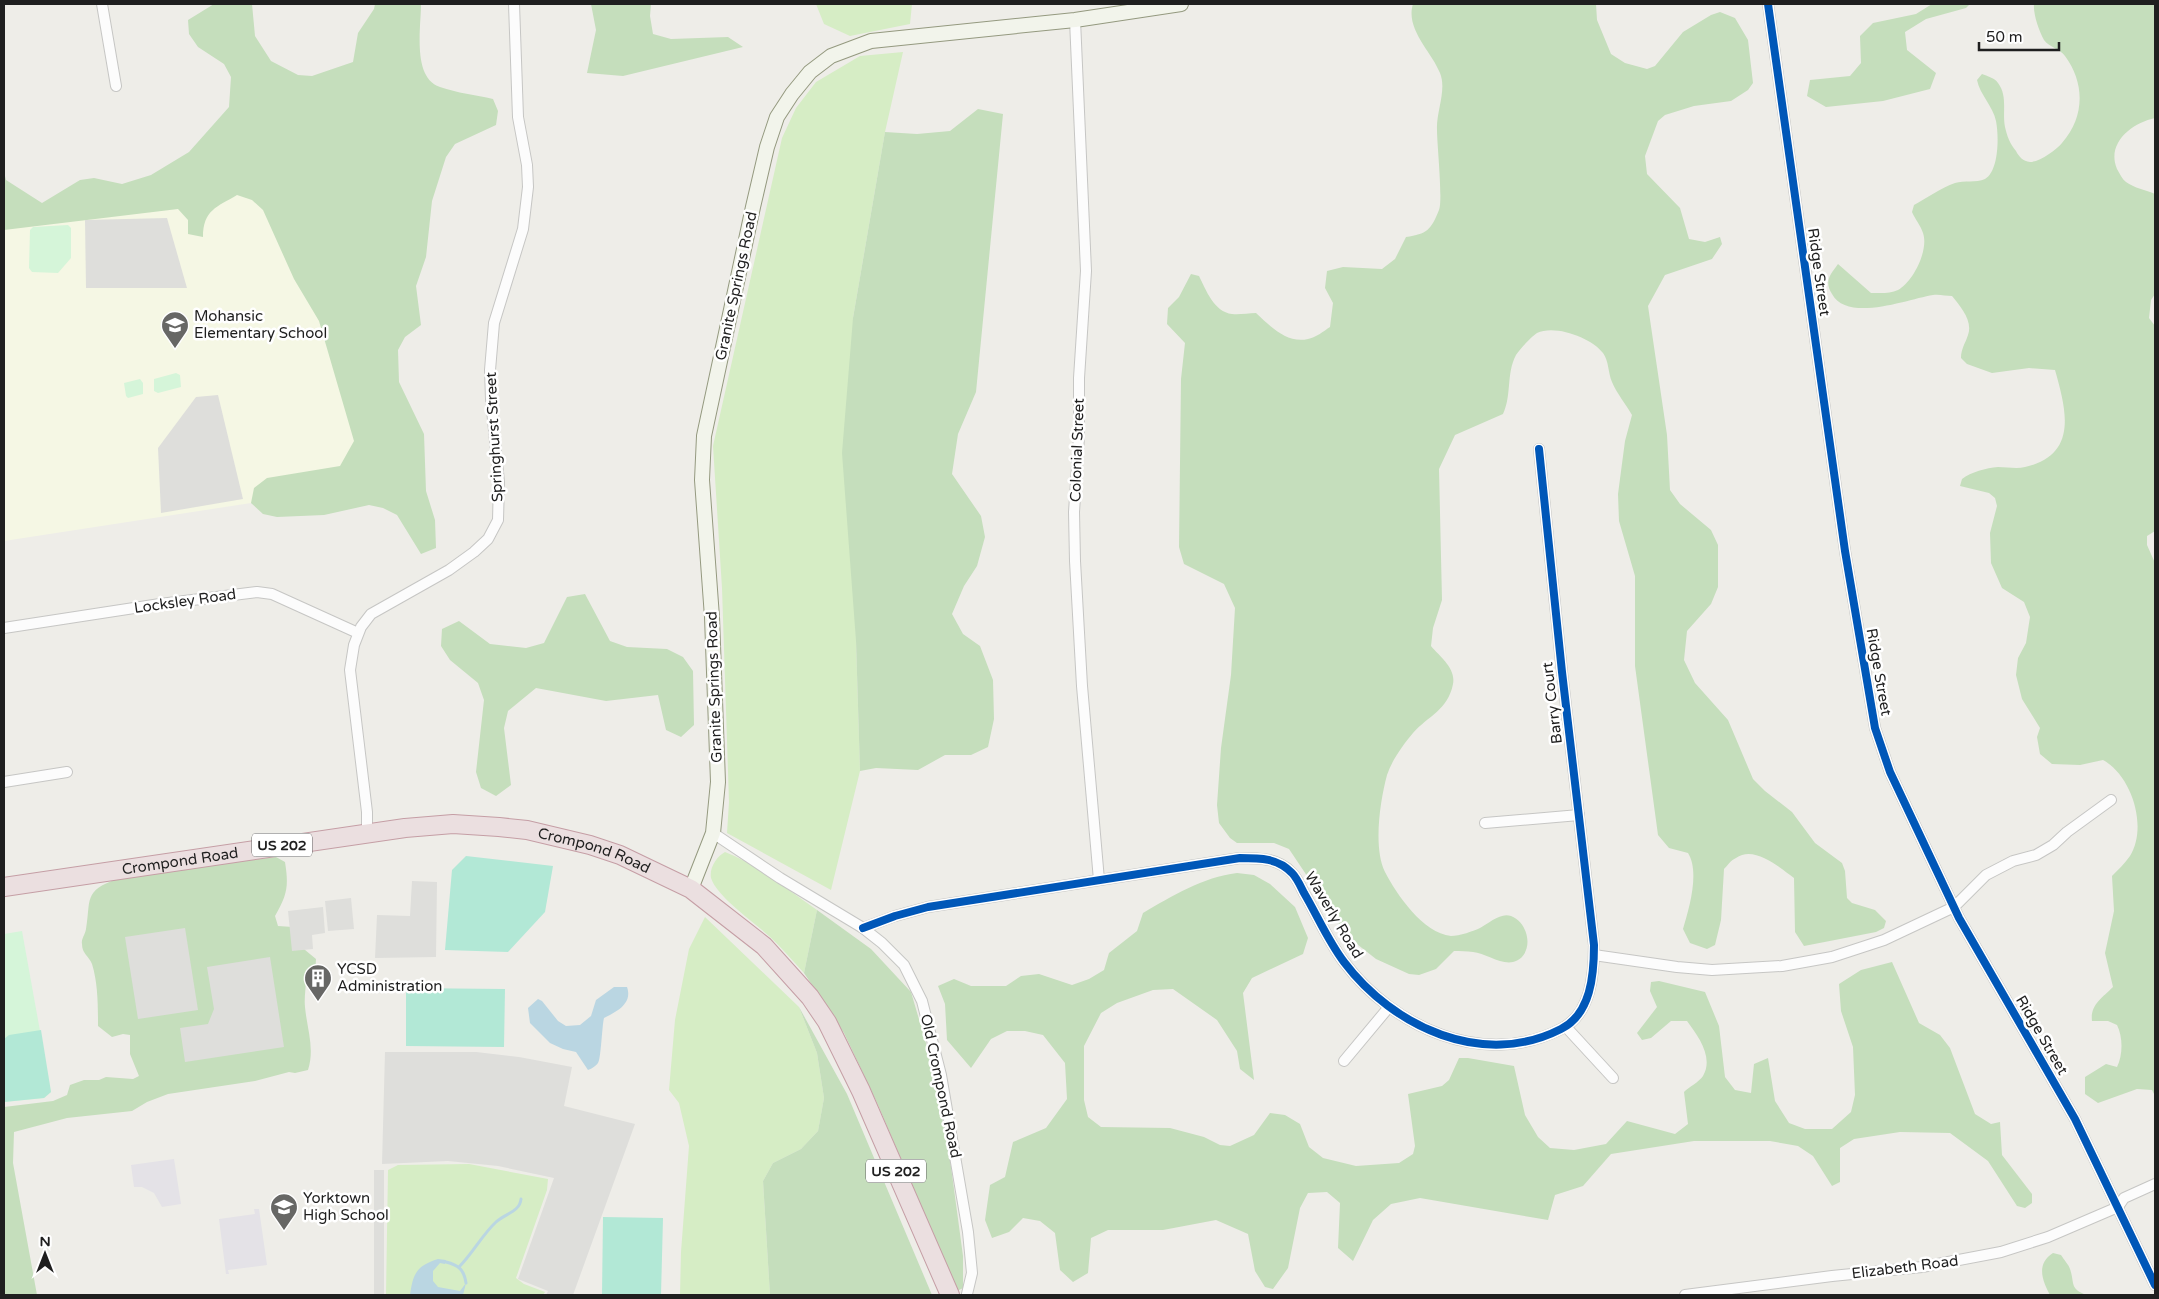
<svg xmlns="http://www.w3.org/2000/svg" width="2159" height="1299" font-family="'Varela Round',sans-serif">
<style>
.education{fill:#f5f7e4}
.grass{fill:#d6edc5}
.forest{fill:#c5debc}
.park{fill:#d5f5d9}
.pitch{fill:#b2e8d6}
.parking{fill:#dededb}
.plaza{fill:#e4e2e7}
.water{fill:#bad6e2}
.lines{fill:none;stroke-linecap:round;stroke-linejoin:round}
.stream{stroke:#bad6e2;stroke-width:3}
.street-casing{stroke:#c6c6c4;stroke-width:12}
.secondary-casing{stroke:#94997f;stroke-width:16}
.highway-casing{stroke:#c59ea5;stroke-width:20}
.street{stroke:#fcfcfc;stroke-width:10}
.secondary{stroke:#f2f4eb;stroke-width:14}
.highway{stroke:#ebdfe0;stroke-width:18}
.cycleway-casing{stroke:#fff;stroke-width:11}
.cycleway{stroke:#0057b8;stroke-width:8}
.labels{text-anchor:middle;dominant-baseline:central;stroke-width:5;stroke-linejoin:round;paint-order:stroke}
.shield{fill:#fff;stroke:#626262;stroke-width:1}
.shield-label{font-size:14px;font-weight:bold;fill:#1f1f1f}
.street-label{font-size:15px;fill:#1f1f1f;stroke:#fff}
.poi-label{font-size:15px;fill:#1f1f1f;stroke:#fff;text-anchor:start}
</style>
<rect width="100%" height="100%" fill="#eeede8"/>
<!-- education -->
<path class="education" d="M273 182 394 481 4 541V220Z"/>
<!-- grass -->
<g class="grass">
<path d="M816 4H912L910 24 850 36 824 24Z"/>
<path d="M903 52 885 132 853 318 856 641 860 771 831 890 727 833 729 802 722 588 713 446 782 138 796 108 816 82 860 56Z"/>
<path d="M725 852C758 865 788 890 817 910L804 973C792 960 781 947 769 936 754 922 717 897 711 878 709 868 717 856 725 852Z"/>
<path d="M705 917 799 1007 817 1053 824 1098 818 1131 801 1149 773 1163 763 1181 770 1295H680L681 1252 689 1146 679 1103 669 1090 675 1020 689 949Z"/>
<path d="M469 1164 548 1179 547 1190 516 1278 524 1284 545 1292 543 1295H386L388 1170 398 1165Z"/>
</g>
<!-- forest -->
<g class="forest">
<path d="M214 4H252L255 36 271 61 298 75 312 76 353 62 358 33 374 9 375 4H421C421 28 412 78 440 87 457 93 476 95 493 99L498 111 496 125 455 144 446 157 432 201 426 257 416 286 421 325 405 337 398 350 399 382 424 434 426 491 435 520 436 548 421 554 397 515 383 508 369 505 324 515 277 517 263 514 251 503 254 488 267 478 340 466 354 441 319 321 294 279 263 210 252 200 237 195C217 207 203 210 203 237L188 234V220L178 209 4 230V172L6 180 42 203 80 180 94 178 122 184 151 175 189 152 229 107 231 77 224 64 198 47 189 34 188 20Z"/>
<path d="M591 4H651L650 16 653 34 671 39 728 37 743 47 623 76 587 73 596 30Z"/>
<path d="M1413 4H1596L1597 20 1611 54 1625 63 1647 69 1655 66 1683 32 1711 15 1720 12 1735 18 1748 40 1753 83 1748 90 1731 101 1694 106 1665 115 1658 121 1645 156 1647 174 1680 208 1689 239 1705 242 1720 237 1722 244 1712 259 1665 275 1648 306 1667 435 1670 490 1680 504 1711 530 1718 545V587L1711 604 1687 631 1684 660 1695 683 1728 720 1753 779 1765 791 1792 812 1815 843 1842 863 1845 871 1847 898 1852 903 1875 910 1886 921 1884 928 1876 932 1804 946 1795 932 1794 878C1779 867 1754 845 1736 858 1731 860 1728 865 1724 869L1721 920 1715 945 1707 949 1690 943 1683 929C1689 909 1700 872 1688 853L1669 848 1658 835 1635 666V576L1619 521 1618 494 1625 441 1632 415C1626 404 1617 394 1612 382 1608 373 1609 361 1603 353 1592 338 1555 324 1537 333 1531 337 1520 349 1516 355 1506 374 1512 395 1503 414L1455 435 1439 469 1442 600 1433 628 1431 646C1440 657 1456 668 1453 684 1448 710 1428 716 1413 733 1403 745 1392 760 1387 775 1380 801 1373 848 1385 872 1397 895 1423 933 1451 936 1459 936 1474 931 1480 928 1489 923 1501 912 1511 916 1530 923 1535 956 1513 962 1501 965 1485 953 1473 952 1467 951 1460 951 1454 951L1436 969 1419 975 1409 974 1376 959 1348 937 1289 849 1274 843H1237L1230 838 1219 823 1217 805 1221 748 1231 675 1235 608 1224 584 1184 564 1179 547 1181 379 1185 343 1167 324 1168 308 1179 297 1191 274 1199 276C1206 290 1214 312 1232 314 1239 315 1248 313 1256 313 1270 326 1287 344 1308 339 1315 338 1324 331 1330 327L1333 303 1325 288 1327 271 1343 267 1382 269 1395 259 1406 237C1427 234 1431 230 1439 210 1443 201 1437 144 1437 130 1436 112 1447 90 1440 73 1432 52 1405 29 1413 4Z"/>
<path d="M1932 4H1970L1966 8 1926 19 1905 32 1907 50 1936 73 1930 89 1883 101 1826 107 1807 96 1810 80 1850 76 1861 63 1860 36 1873 23 1916 14Z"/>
<path d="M2034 4H2155V118C2132 123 2106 143 2117 169 2120 174 2122 179 2126 182 2134 188 2146 190 2155 194V294L2151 300 2149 318 2155 326V531L2147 536V545L2155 563V1096L2152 1090 2137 1089 2098 1103 2085 1094V1077L2106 1064 2117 1067C2123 1055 2123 1037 2117 1025L2108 1021H2092C2090 1005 2102 998 2113 987L2105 953 2114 911 2112 876C2118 870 2125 863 2130 856 2148 827 2132 776 2103 760L2080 765 2052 764 2040 754 2037 737 2040 728 2022 699 2016 675 2018 658 2026 643 2030 617 2024 602 2002 588 1991 563 1990 533 1997 506 1995 498 1989 493 1960 486 1962 479C1971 472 1986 468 1998 467 2007 467 2017 469 2025 467 2079 455 2066 409 2055 370L2029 368 1992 373 1967 364 1961 358C1961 349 1965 344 1968 335 1973 321 1961 307 1952 296 1946 296 1939 294 1933 295 1908 299 1848 323 1832 294 1824 281 1830 275 1838 264L1871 293C1880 293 1890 294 1898 290 1913 282 1929 250 1923 233 1921 226 1915 219 1912 212L1914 205C1927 198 1941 188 1955 183 1964 180 1976 183 1985 179 1999 171 1999 136 1996 121 1993 106 1980 95 1977 80L1982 74C1987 76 1995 78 1998 83 2008 96 2002 112 2005 127 2007 136 2010 144 2016 151 2019 157 2023 161 2030 162 2040 162 2056 150 2062 143 2085 117 2085 83 2065 56 2060 49 2049 47 2044 40 2039 31 2033 14 2034 4Z"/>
<path d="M978 109 1003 114 976 392 958 434 952 474 981 516 985 537 977 566 964 586 952 614 963 634 980 646 993 680 994 719 988 747 971 755H945L918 770 876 768 860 771 856 641 842 453 853 318 885 132 917 134 950 131Z"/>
<path d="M585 594 610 641 627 647 667 649 683 657 693 671 694 725 681 737 666 730 658 695 606 701 536 688 508 711 504 728 511 785 496 796 481 788 476 772 484 700 478 683 450 660 441 646 442 629 459 621 490 644 526 648 544 643 567 597Z"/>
<path d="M276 857 285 862C289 887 287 895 275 916L278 926 293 927 299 945 316 959 315 974 306 978C306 988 304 998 305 1007 307 1029 315 1048 308 1070L295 1073 289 1072 255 1081 168 1094 147 1102 132 1111 67 1118 14 1132 13 1163 37 1295H4V1107L53 1101 67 1095 70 1085 84 1080H99L106 1077 133 1079 139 1076 130 1054V1035L123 1034 112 1037 98 1026C98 1006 98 983 92 964 89 956 82 954 82 944 81 939 85 935 86 929 91 900 83 891 117 879L222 863Z"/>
<path d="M1237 873 1254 875 1270 884 1295 907 1308 938 1303 954 1252 978 1243 993 1254 1080 1240 1069 1237 1051 1217 1020 1173 989 1153 990 1117 1003 1101 1013 1084 1046V1100L1088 1117 1101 1127 1170 1128 1204 1137 1220 1145 1230 1146 1254 1135 1270 1113 1285 1115 1300 1124 1309 1147 1323 1158 1356 1166 1399 1163 1413 1154 1415 1146 1408 1094 1442 1086 1449 1080 1459 1058H1468L1514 1066 1525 1115 1538 1137 1550 1148 1574 1150 1606 1144 1627 1121 1675 1134 1688 1124 1684 1092C1689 1087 1699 1082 1703 1076 1714 1057 1698 1036 1687 1021H1671L1651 1038 1642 1040 1637 1033 1657 1007 1650 991 1651 982 1659 981 1705 992 1719 1026 1725 1077 1735 1090 1751 1093 1754 1064 1768 1058 1775 1101 1789 1123 1805 1129H1832L1851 1112 1855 1095 1853 1047 1841 1011 1839 984 1861 970 1892 962 1919 1023 1940 1035 1950 1048 1975 1114 1991 1124 2000 1122 2002 1155 2032 1194V1203L2025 1208 2017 1206 1988 1161 1950 1133 1900 1132 1854 1139 1840 1148V1182L1832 1186 1813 1156 1798 1146 1770 1141H1694L1611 1154 1583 1186 1555 1195 1548 1220 1420 1198 1391 1204 1373 1220 1353 1261 1338 1248 1340 1203 1327 1192 1308 1193 1300 1208 1288 1268 1273 1289 1265 1287 1255 1271 1248 1234 1216 1220 1163 1230H1108L1091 1238 1088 1273 1073 1282 1060 1270 1055 1233 1040 1221 1023 1218 1009 1232 992 1238 985 1220 990 1185 1005 1177 1013 1142 1046 1128 1067 1099 1065 1063 1043 1035 1025 1031H1007L991 1039 971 1068 947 1040 945 1004 938 986 954 979 971 986H1006L1021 976 1039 974 1072 985 1089 979 1104 970 1109 953 1137 931 1143 913C1172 896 1203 877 1237 873Z"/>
<path d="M817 910 871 949 911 992 928 1050 949 1152 963 1256V1288L957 1291 878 1105 844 1033 804 973Z"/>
<path d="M799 1007 847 1094 932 1295H770L763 1181 773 1163 801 1149 818 1131 824 1098 817 1053Z"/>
<path d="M2053 1253 2061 1255C2064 1260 2069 1265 2070 1269 2075 1283 2069 1289 2087 1295H2050C2042 1280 2036 1264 2053 1253Z"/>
</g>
<!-- park -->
<g class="park">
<path d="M68 225 71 228V258L58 273 32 272 29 268 30 230 33 227Z"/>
<path d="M176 373 180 375 181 387 158 393 154 391V379Z"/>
<path d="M140 379 143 383V394L128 398 126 396 124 383Z"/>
<path d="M22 931 51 1092 44 1098 4 1102V934Z"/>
</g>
<!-- pitch -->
<g class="pitch">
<path d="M466 856 553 866 545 912 508 952 445 950 452 870Z"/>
<path d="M406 988 505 989 504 1047 406 1046Z"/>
<path d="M41 1030 51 1092 44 1098 4 1102V1039L9 1035Z"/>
<path d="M603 1217 663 1218 661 1295H602Z"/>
</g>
<!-- parking -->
<g class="parking">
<path d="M167 218 187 288H86L85 220Z"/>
<path d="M218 395 243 499 161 513 158 448 196 397Z"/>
<path d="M412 881 437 882 436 957 375 958 377 915 410 916Z"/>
<path d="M351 898 354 929 328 931 325 901Z"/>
<path d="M323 907 325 933 312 935 313 949 292 951 288 911Z"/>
<path d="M185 928 198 1010 138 1019 125 937Z"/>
<path d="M270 957 284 1047 185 1062 180 1028 208 1024 214 1009 207 967Z"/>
<path d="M385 1052H476L519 1057 572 1067 564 1106 635 1124 573 1295H546L548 1291 518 1279 554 1178 498 1166 448 1161 382 1164Z"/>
<rect x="374" y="1170" width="10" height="125"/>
</g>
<!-- plaza -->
<g class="plaza">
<path d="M174 1159 181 1204 162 1207 154 1193 142 1187H134L131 1165Z"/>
<path d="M254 1209H259L267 1265 228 1270 229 1274H226L219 1219 255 1214Z"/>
</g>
<!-- water -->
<g class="water">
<path d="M614 987H627C633 1004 616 1012 604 1018 602 1026 601 1060 598 1063 596 1066 591 1069 588 1070L576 1052 563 1049 550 1043 530 1023 528 1008 538 999 542 1001 558 1021 566 1026 580 1025 591 1016 596 1000Z"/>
<path d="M438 1259 446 1260 445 1264 440 1263 433 1271V1281L438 1287 460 1291 466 1283 463 1295H410C413 1274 416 1266 438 1259Z"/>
</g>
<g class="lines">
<!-- stream -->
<g class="stream">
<path d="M446 1262C458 1265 464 1269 466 1283"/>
<path d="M459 1267C473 1253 482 1235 496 1222 504 1214 520 1212 521 1199"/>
</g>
<!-- street casing -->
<g class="street-casing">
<g id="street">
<path d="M102 4 116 86"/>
<path d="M1768 4 1845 551 1875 728 1890 772 1959 918 2075 1119 2155 1285"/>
<path d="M1075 20 1086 271 1079 378V437L1074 512 1075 561 1082 686 1099 880"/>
<path d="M4 628 160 604 257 592 272 594 358 633"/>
<path d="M4 782 67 772"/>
<path d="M1485 823 1579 815"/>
<path d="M367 833V812L350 670 354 645 361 627 371 614 449 570 474 552 488 539 498 520 499 482 491 399 490 370 494 323 523 229 528 187 527 165 518 117 514 4"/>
<path d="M713 833 780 878 863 928 882 943 904 965 922 1001 941 1075 968 1232 972 1273 967 1294"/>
<path d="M863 928 895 916 928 907 1240 858C1260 858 1278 858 1292 873 1297 878 1301 887 1304 893 1317 915 1328 941 1344 962 1393 1027 1483 1069 1561 1029 1591 1014 1594 975 1594 945L1562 672 1539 449"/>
<path d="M1594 955 1677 967 1712 970 1782 966 1832 957 1884 940 1954 907 1986 875 2013 861 2036 855 2053 845 2067 832 2111 800"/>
<path d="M1566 1027 1613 1078"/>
<path d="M1344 1061 1389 1007"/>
<path d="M1685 1295 1832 1276 1922 1267 2001 1252 2048 1237 2118 1207 2124 1198 2155 1184"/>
</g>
</g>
<!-- secondary casing -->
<g class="secondary-casing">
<path id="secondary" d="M691 889 713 833 718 782 712 617 702 480 704 436 753 207 767 147 777 117 792 94 810 72 831 56 871 41 1075 20 1181 4"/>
</g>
<!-- highway casing -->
<g class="highway-casing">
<g id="highway">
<path id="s1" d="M4 887 405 828 453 824 499 827 527 830 590 845 620 855 691 889 764 946 810 997 827 1022 861 1091 950 1295"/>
</g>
</g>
<!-- street -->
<use href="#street" class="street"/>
<!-- secondary -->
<use href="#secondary" class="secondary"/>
<!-- highway -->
<use href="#highway" class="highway"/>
<!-- cycleway casing -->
<g class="cycleway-casing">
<g id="cycleway">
<path d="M1768 4 1845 551 1875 728 1890 772 1959 918 2075 1119 2155 1285"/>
<path d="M863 928 895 916 928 907 1240 858C1260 858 1278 858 1292 873 1297 878 1301 887 1304 893 1317 915 1328 941 1344 962 1393 1027 1483 1069 1561 1029 1591 1014 1594 975 1594 945L1562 672 1539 449"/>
</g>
</g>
<!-- cycleway -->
<use href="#cycleway" class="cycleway"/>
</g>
<!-- icons -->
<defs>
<g id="school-pin" transform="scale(1.4375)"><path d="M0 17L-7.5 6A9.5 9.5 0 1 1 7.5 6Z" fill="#676765" stroke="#fff"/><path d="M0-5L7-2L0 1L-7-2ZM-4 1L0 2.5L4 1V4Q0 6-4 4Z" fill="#fff"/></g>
<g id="building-pin" transform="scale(1.4375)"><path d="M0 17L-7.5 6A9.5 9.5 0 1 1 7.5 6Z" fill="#676765" stroke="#fff"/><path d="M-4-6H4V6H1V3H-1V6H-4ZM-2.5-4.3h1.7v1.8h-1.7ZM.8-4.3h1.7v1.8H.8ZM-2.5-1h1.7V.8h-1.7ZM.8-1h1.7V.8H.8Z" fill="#fff"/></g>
</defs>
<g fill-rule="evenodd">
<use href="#school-pin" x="175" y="325"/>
<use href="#building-pin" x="318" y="978"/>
<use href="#school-pin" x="284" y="1207"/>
</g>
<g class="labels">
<!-- shield labels -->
<g class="shield">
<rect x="252" y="833.5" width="60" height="23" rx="4"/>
<rect x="866" y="1159.5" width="60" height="23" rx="4"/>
</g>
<g class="shield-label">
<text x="282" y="845">US 202</text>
<text x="896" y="1171">US 202</text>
</g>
<!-- street labels -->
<g class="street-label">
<text transform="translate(1819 272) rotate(82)">Ridge Street</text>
<text transform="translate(736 286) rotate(-78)">Granite Springs Road</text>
<text transform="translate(494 437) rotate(-93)">Springhurst Street</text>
<text transform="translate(1077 450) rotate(-88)">Colonial Street</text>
<text transform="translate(185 601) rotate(-8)">Locksley Road</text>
<text transform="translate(1879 672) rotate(80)">Ridge Street</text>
<text transform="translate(714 687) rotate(-92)">Granite Springs Road</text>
<text transform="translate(1552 703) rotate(-97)">Barry Court</text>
<text stroke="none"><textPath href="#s1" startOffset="598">Crompond Road</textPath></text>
<text stroke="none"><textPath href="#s1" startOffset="178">Crompond Road</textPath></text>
<text transform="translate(1334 915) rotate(59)">Waverly Road</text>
<text transform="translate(2042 1035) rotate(60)">Ridge Street</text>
<text transform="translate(941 1086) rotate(78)">Old Crompond Road</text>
<text transform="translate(1905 1267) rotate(-7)">Elizabeth Road</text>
</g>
<!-- poi labels -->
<g class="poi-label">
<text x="194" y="316">Mohansic<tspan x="194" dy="17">Elementary School</tspan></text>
<text x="337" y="969">YCSD<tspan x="337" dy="17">Administration</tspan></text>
<text x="303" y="1198">Yorktown<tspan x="303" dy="17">High School</tspan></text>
</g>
</g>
<!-- border -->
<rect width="2159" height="1299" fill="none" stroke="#1f1f1f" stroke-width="10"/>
<!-- north arrow -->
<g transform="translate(45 1254)" stroke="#ffffff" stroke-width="4" paint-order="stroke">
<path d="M0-4L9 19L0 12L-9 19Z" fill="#1f1f1f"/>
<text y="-8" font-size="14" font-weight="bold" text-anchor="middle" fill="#1f1f1f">N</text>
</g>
<!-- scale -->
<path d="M1979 42v8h80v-8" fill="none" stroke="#1f1f1f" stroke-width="2.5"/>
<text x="1986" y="42" font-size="15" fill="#1f1f1f" stroke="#ffffff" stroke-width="4" paint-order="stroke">50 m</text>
</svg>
